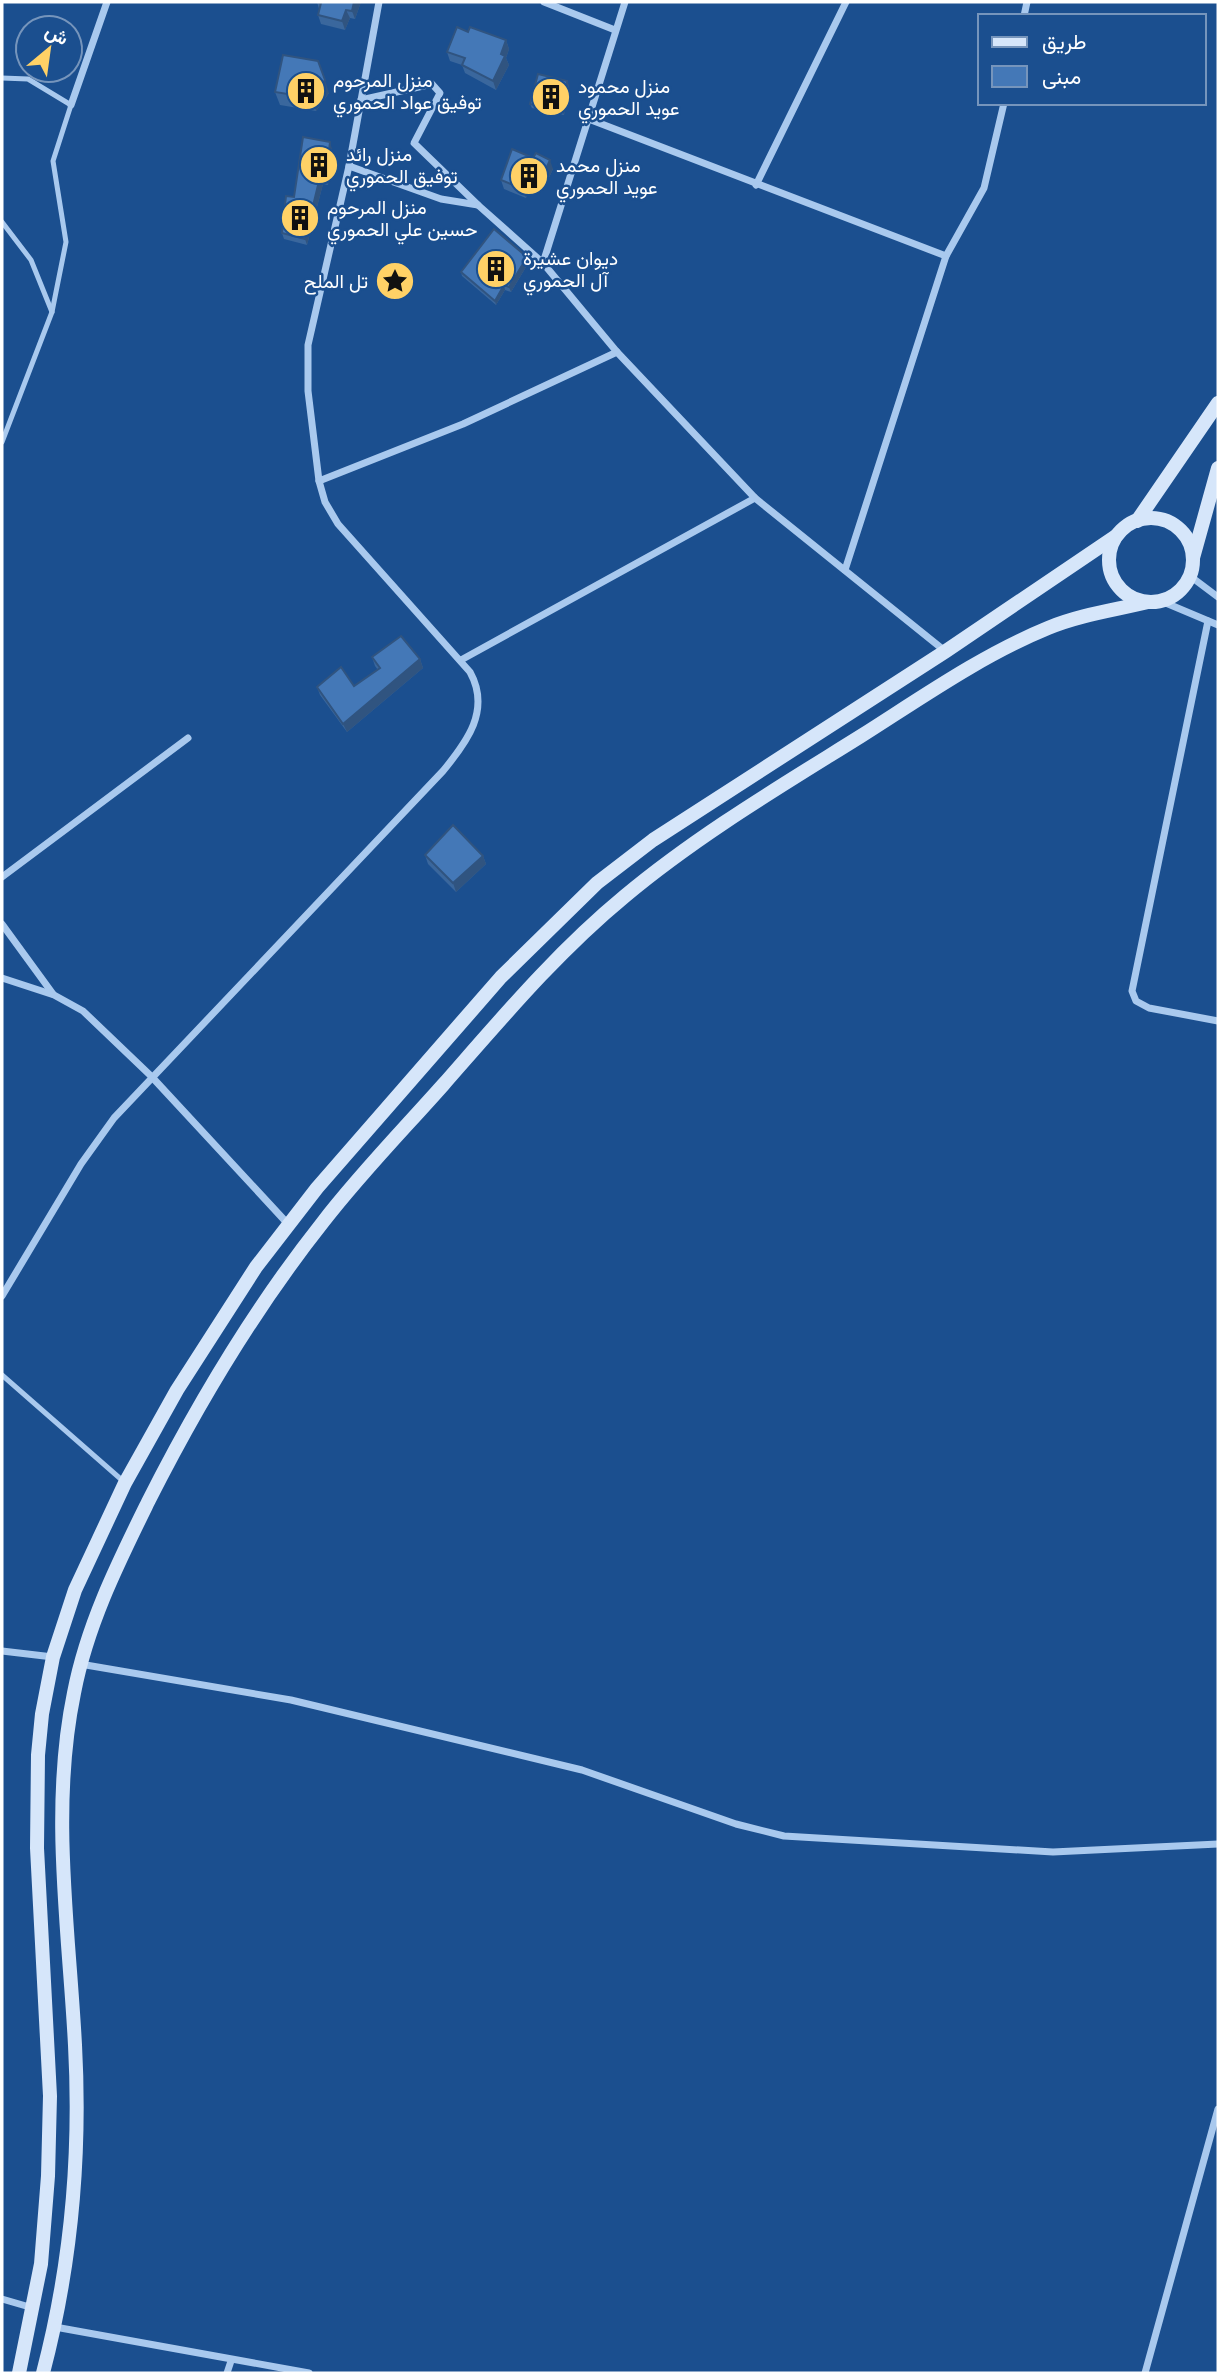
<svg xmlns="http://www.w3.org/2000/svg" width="1220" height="2375" font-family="'DM Sans',Vazirmatn,sans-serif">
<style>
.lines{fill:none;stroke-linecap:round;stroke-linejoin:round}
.lane{stroke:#a9c9ee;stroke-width:5}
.street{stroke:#a9c9ee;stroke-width:7}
.secondary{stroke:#d6e6fa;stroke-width:14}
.wall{fill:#3a679d}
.shaded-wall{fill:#305480}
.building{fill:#4478b7;stroke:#305480;stroke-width:2}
.labels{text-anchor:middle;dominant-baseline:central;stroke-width:5;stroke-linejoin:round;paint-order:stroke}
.poi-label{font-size:19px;fill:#fff;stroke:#1b4f8f;text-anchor:start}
</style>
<rect width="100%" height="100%" fill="#1b4f8f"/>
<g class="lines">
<!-- lane -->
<g class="lane">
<path d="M2 78 28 79 71 105 53 161 66 242 52 312 2 442"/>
<path d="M2 222 31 260 52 312"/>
<path d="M2 1375 123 1481"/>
</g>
<!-- street -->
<g class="street">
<path d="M544 2 615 30"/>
<path d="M1024 16 1027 2"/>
<path d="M361 100 432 84 440 93 414 143 478 205"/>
<path d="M71 105 107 2"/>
<path d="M586 118 946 256"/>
<path d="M349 166 441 199 478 205 543 263 617 352 755 498 945 651"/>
<path d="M756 185 846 2"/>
<path d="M543 263 625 2"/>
<path d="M319 481 463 424 617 352"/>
<path d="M845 570 946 256 984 188 1004 103"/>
<path d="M1190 576 1218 597"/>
<path d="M1161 601 1218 625"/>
<path d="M1208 621 1132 991 1136 1001 1149 1008 1218 1021"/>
<path d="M461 660 755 498"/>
<path d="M2 877 188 738"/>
<path d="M2 924 53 994"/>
<path d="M2 978 54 995 83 1011 151 1076 288 1224"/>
<path d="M2 1296 81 1164 114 1118 443 771C467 742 491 710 470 672L338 524 325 502 319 481 308 391V345L349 166 379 2"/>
<path d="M2 1651 53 1657"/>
<path d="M80 1664 291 1700 582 1770 736 1824 784 1836 1053 1852 1218 1844"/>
<path d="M2 2299 33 2308"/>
<path d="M55 2327 309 2373"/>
<path d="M227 2373 231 2361"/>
<path d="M1145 2373 1218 2109"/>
</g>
<!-- secondary -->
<g class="secondary">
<circle cx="1151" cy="560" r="42"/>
<path d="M1137 521 1218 403"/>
<path d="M1193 558 1218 468"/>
<path d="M19 2373 41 2264 48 2176 50 2096 37 1848 38 1755 42 1714 53 1657 75 1590 125 1483 177 1390 256 1267 317 1188 501 977 597 883 653 840 946 651 1116 536"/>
<path d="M43 2373C71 2266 81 2156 75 2045 69 1929 50 1809 74 1693 87 1625 118 1563 148 1502 198 1403 254 1309 323 1222 360 1174 403 1130 443 1085 501 1019 557 952 625 896 698 835 781 786 861 736 921 698 982 655 1048 628 1079 615 1115 610 1148 602"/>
</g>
</g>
<!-- wall -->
<g class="wall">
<path d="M317 2H361L355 19 350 18 345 30 321 24 318 15 319 9Z"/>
<path d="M468 32 506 40 509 49 506 58 509 65 496 90 465 73 462 65 450 61 447 52Z"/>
<path d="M569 85 564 115 532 108 530 104Z"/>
<path d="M275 92 329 93 316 111 280 105Z"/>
<path d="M332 149 328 185 323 184 307 245 284 239 282 233 294 197Z"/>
<path d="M533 158 553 169 544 188 532 183 526 198 504 189 501 180Z"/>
<path d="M527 257 529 262 511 292 505 290 496 305 462 276 461 272Z"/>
<path d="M372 657 420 659 423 668 347 732 320 695 317 687 354 686 378 670 375 666Z"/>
<path d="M425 855 483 856 486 864 456 892 428 864Z"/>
</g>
<!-- shaded-wall -->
<g class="shaded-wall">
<path d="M354 2H361L355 19 352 11Z"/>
<path d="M346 10 350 18 345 30 342 21Z"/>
<path d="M506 40 509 49 506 58 509 65 496 90 493 81Z"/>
<path d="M325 80 329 93 316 111 312 98Z"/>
<path d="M567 81 569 85 564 115 562 111Z"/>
<path d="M330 142 332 149 328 185 326 178Z"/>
<path d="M550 160 553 169 544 188 541 180Z"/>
<path d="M529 174 532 183 526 198 523 189Z"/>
<path d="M320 177 323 184 307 245 305 239Z"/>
<path d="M527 257 529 262 511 292 509 287Z"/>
<path d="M504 285 505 290 496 305 495 301Z"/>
<path d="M420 659 423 668 347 732 343 724Z"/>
<path d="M483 856 486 864 456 892 453 883Z"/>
</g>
<!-- building -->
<g class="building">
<path d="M318 2H354L352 11 346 10 342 21 318 15 321 3Z"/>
<path d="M457 27 468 32 470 27 506 40 501 54 505 56 493 81 462 65 465 58 447 52Z"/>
<path d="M283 55 318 61 325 80 312 98 275 92Z"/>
<path d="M538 74 567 81 562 111 530 104Z"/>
<path d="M303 137 330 142 326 178 320 177 305 239 282 233 286 196 294 197Z"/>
<path d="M512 149 533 158 536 153 550 160 541 180 529 174 523 189 501 180Z"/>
<path d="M494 229 527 257 509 287 504 285 495 301 461 272Z"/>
<path d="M401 636 420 659 343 724 317 687 341 667 354 686 380 668 372 657Z"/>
<path d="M453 825 483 856 453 883 425 855Z"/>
</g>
<!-- icons -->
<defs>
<g id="building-disc" transform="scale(2.0125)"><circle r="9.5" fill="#ffd166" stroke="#1b4f8f"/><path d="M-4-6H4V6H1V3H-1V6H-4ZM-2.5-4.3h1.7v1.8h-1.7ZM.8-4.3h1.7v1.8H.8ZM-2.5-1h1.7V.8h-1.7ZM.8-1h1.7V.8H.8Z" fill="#111"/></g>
<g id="sight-disc" transform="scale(2.0125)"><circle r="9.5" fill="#ffd166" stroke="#1b4f8f"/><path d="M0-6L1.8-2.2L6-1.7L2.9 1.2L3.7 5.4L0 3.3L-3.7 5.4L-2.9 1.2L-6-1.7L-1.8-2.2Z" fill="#111"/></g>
</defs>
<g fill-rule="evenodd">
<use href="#building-disc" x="306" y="91"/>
<use href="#building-disc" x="551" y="97"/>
<use href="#building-disc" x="319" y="165"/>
<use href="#building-disc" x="529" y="176"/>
<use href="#building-disc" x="300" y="218"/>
<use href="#building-disc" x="496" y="269"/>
<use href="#sight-disc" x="395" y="281"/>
</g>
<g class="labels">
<!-- poi labels -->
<g class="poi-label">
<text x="333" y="80">منزل المرحوم<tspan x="333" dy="22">توفيق عواد الحموري</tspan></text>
<text x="578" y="86">منزل محمود<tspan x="578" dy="22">عويد الحموري</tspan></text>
<text x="346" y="154">منزل رائد<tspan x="346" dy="22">توفيق الحموري</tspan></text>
<text x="556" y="165">منزل محمد<tspan x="556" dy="22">عويد الحموري</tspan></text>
<text x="327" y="207">منزل المرحوم<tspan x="327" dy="22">حسين علي الحموري</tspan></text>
<text x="523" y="258">ديوان عشيرة<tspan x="523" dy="22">آل الحموري</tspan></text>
<text x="368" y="281" text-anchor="end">تل الملح</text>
</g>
</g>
<!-- border -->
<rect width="1220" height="2375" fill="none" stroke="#ffffff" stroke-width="7"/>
<!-- legend -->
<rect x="978" y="14" width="228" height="91" fill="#1b4f8f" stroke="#7695bc" stroke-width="2"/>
<rect x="992" y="37" width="35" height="10" fill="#d6e6fa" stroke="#7695bc" stroke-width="2"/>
<text x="1042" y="49" font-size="21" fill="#ffffff">طريق</text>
<rect x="992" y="66" width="35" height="21" fill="#4478b7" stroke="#7695bc" stroke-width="2"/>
<text x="1042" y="84" font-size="21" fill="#ffffff">مبنى</text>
<!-- north arrow -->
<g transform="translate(49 49) rotate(29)"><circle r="33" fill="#1b4f8f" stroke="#7695bc" stroke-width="2"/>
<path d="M0-5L12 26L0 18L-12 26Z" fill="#ffd166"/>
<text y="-10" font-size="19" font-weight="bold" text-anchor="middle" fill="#ffffff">ش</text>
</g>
</svg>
